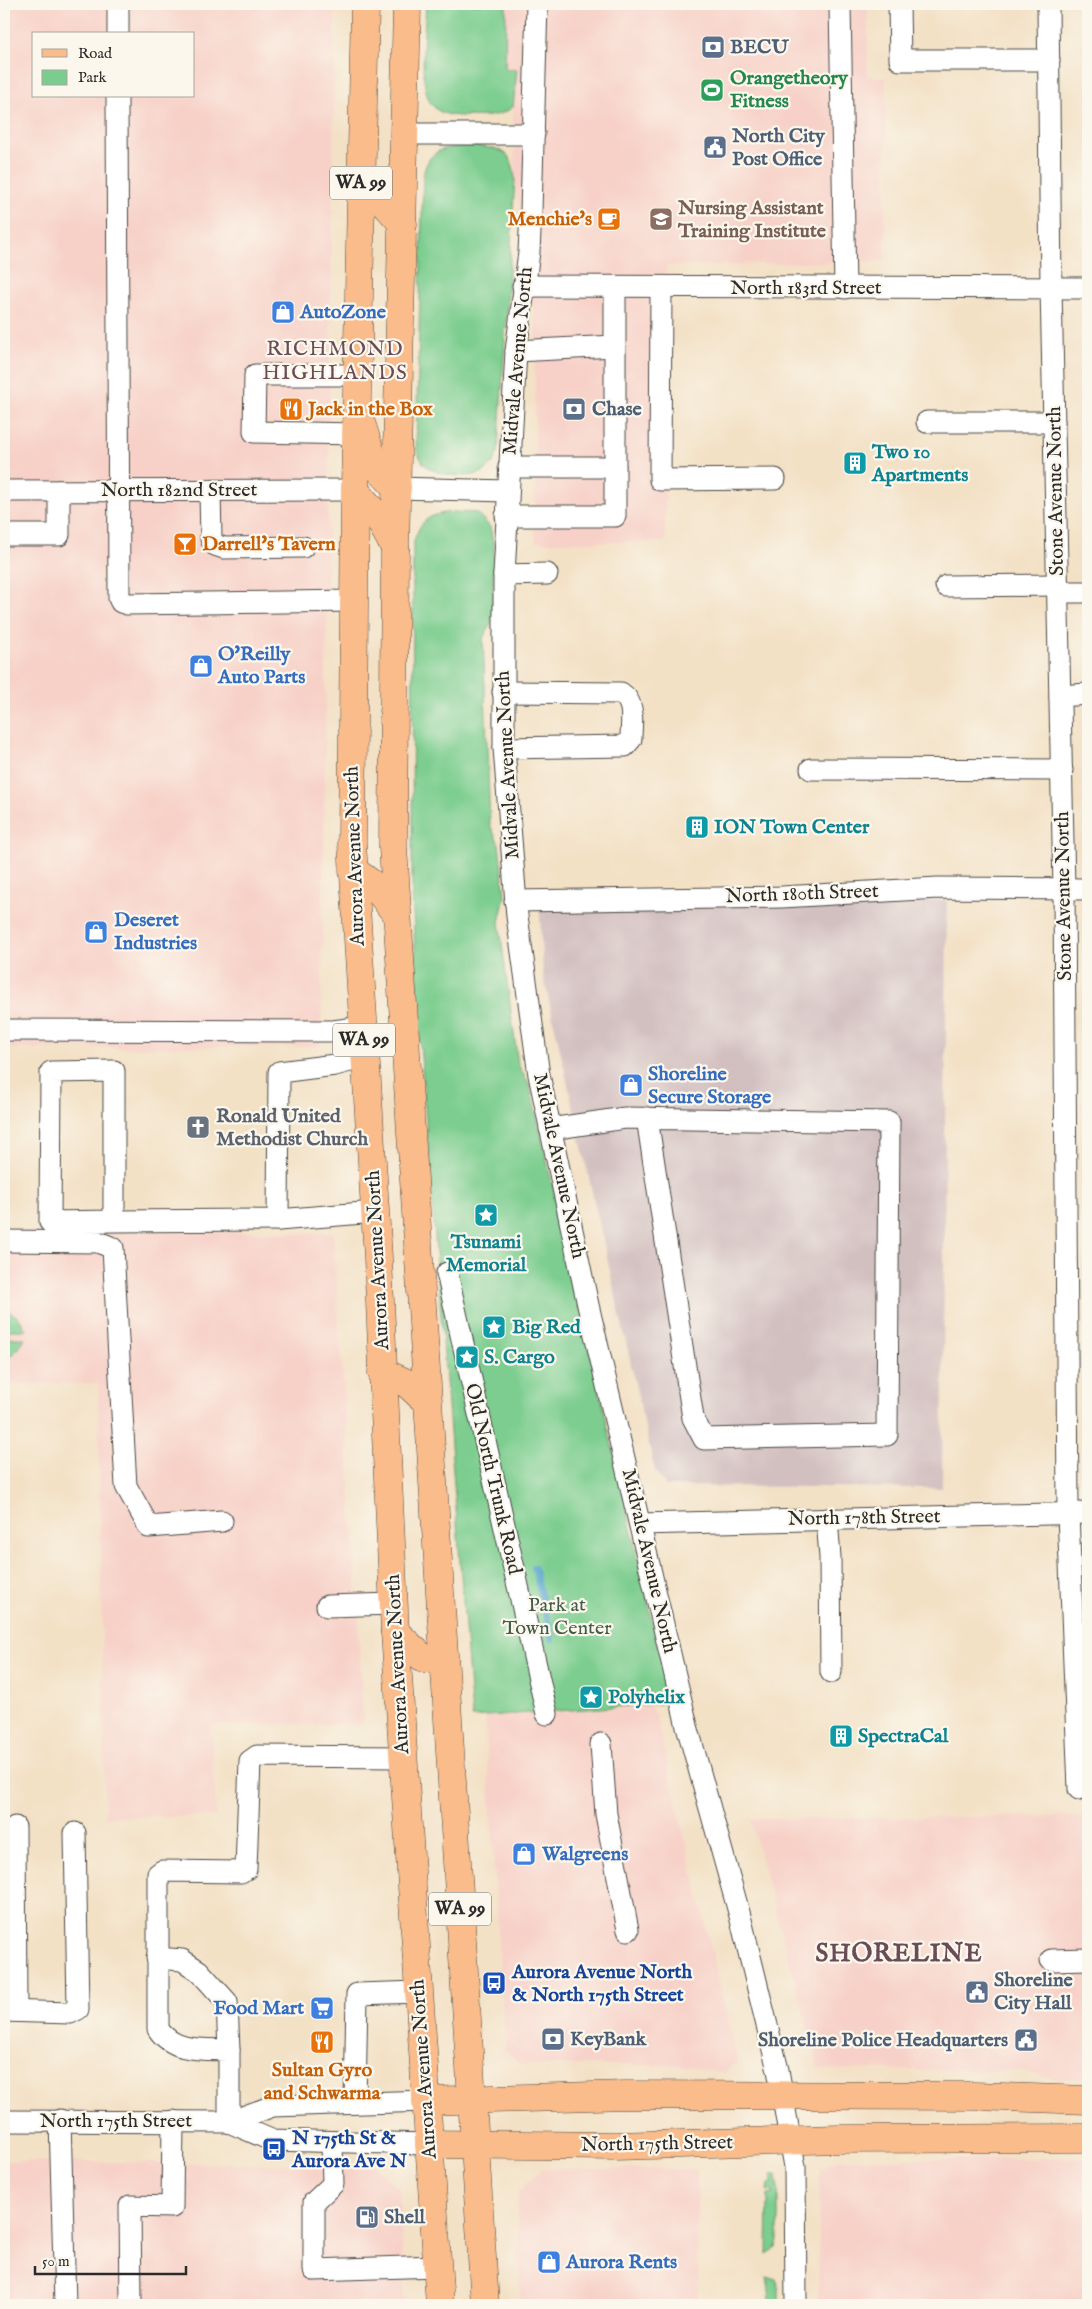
<svg xmlns="http://www.w3.org/2000/svg" width="1092" height="2309" font-family="'IM FELL English',serif">
<style>
.built{fill:#f7d1c8;fill-rule:evenodd}
.industrial{fill:#d2bfc0}
.green{fill:#7bcd8f;stroke:#537c5d}
.lines{fill:none;stroke-linecap:round;stroke-linejoin:round}
.stream{stroke:#54a5cf;stroke-width:6}
.minor-casing{stroke:#494642;stroke-width:23}
.major-casing{stroke:#494642;stroke-width:29}
.highway-casing{stroke:#494642;stroke-width:29}
.minor{stroke:#fff;stroke-width:21}
.major{stroke:#fabc8b;stroke-width:28}
.highway{stroke:#fabc8b;stroke-width:28}
.labels{text-anchor:middle;dominant-baseline:central;stroke-width:4.5;stroke-linejoin:round;paint-order:stroke}
.shield{fill:#fbf7ec;stroke:#696865;stroke-width:1}
.shield-label{font-size:19px;font-weight:bold;fill:#2b2b2b}
.service-label{font-size:20px;font-weight:bold;fill:#4e5e75;stroke:#fbf7ec;text-anchor:start}
.leisure-label{font-size:20px;font-weight:bold;fill:#27864d;stroke:#fbf7ec;text-anchor:start}
.education-label{font-size:20px;font-weight:bold;fill:#785e54;stroke:#fbf7ec;text-anchor:start}
.food-label{font-size:20px;font-weight:bold;fill:#c56008;stroke:#fbf7ec;text-anchor:start}
.street-label{font-size:20px;fill:#2b2b2b;stroke:#fbf7ec}
.shop-label{font-size:20px;font-weight:bold;fill:#366cbe;stroke:#fbf7ec;text-anchor:start}
.culture-label{font-size:20px;font-weight:bold;fill:#0d838f;stroke:#fbf7ec;text-anchor:start}
.worship-label{font-size:20px;font-weight:bold;fill:#5b616d;stroke:#fbf7ec;text-anchor:start}
.park-label{font-size:20px;fill:#435c49;stroke:#fbf7ec}
.transit-label{font-size:20px;font-weight:bold;fill:#164399;stroke:#fbf7ec;text-anchor:start}
.neighbourhood-label{font-size:21px;letter-spacing:1px;fill:#6a4c57;stroke:#fbf7ec}
.district-label{font-size:25px;font-weight:bold;letter-spacing:1px;fill:#6a4c57;stroke:#fbf7ec}
</style>
<rect width="100%" height="100%" fill="#fbf7ec"/>
<filter id="ink" filterUnits="userSpaceOnUse"><feTurbulence type="fractalNoise" baseFrequency=".02" numOctaves="2"/><feDisplacementMap in="SourceGraphic" scale="10" xChannelSelector="R" yChannelSelector="G"/><feConvolveMatrix kernelMatrix="1 2 1 2 8 2 1 2 1" color-interpolation-filters="sRGB"/></filter>
<filter id="wash" filterUnits="userSpaceOnUse"><feTurbulence type="fractalNoise" baseFrequency=".0096" numOctaves="4" result="noise"/><feDisplacementMap in="SourceGraphic" scale="20" xChannelSelector="R" yChannelSelector="G"/><feGaussianBlur stdDeviation="1.12" result="paint"/><feColorMatrix in="noise" values="0 0 0 0 0 0 0 0 0 0 0 0 0 0 0 0 0 1.4 0 .05"/><feComposite in="paint" operator="in"/></filter>
<g filter="url(#wash)">
<rect width="100%" height="100%" fill="#f3e1c6"/>
<!-- built -->
<g class="built">
<path d="M4 4H335L321 1046 4 1049ZM34 34H194V96H34Z"/>
<path d="M506 4H868L867 76 886 78 885 261 666 266 665 542H535V315L515 179 513 107 516 69 505 70Z"/>
<path d="M4 1231 333 1233 358 1605 363 1724 211 1725 216 1816 105 1817 98 1383 4 1384Z"/>
<path d="M650 1706 656 1716 738 2062 724 2073 679 2065H520L505 2049 485 1717Z"/>
<path d="M1088 1816V2080L1048 2078 1023 2071 819 2069 750 1819Z"/>
<path d="M1088 2158V2305H818L820 2169 837 2160Z"/>
<path d="M4 2161 374 2166 399 2189 405 2305H4Z"/>
<path d="M542 2169H697L698 2305H520L517 2193Z"/>
</g>
<!-- industrial -->
<path class="industrial" d="M539 899 947 900 942 1488 666 1486 655 1471 543 974Z"/>
<!-- green -->
<g class="green">
<path d="M426 4H506L505 69H517L513 107C500 117 485 117 469 116 456 116 442 116 433 106 417 89 425 27 426 4Z"/>
<path d="M474 146C502 149 512 149 515 179L498 452C495 460 492 466 484 471 471 480 435 476 424 464 420 459 418 453 416 446L423 177C428 146 448 147 474 146Z"/>
<path d="M454 512 477 513 490 527 494 546 492 622 483 638 490 825 499 844 505 896 499 922 518 1064 530 1087 671 1703 472 1717 420 1043 412 893 413 546C419 520 428 514 454 512Z"/>
<path d="M4 1308 19 1318 26 1330H4Z"/>
<path d="M4 1338H25L19 1348 4 1362Z"/>
<path d="M771 2175H777L778 2184V2241L776 2248 767 2254 768 2195 773 2194V2191H768L769 2184 773 2183Z"/>
<path d="M767 2277 775 2280 779 2290V2305H771Z"/>
</g>
<g class="lines">
<!-- stream -->
<path class="stream" d="M534 1567 552 1639"/>
</g>
</g>
<g filter="url(#ink)">
<g class="lines">
<!-- minor casing -->
<g class="minor-casing">
<g id="minor">
<path d="M537 4 531 212 529 252 516 351 504 575V748L517 916 539 1075 588 1305 687 1726 740 1916 778 2070 795 2167 796 2305"/>
<path d="M840 4 845 288"/>
<path d="M899 4 900 60H1049"/>
<path d="M1048 4 1051 288 1064 888 1068 1513 1079 1789"/>
<path d="M118 34V4"/>
<path d="M117 96 119 598 121 602 127 604 354 601"/>
<path d="M406 134H534"/>
<path d="M523 286 1088 288"/>
<path d="M661 287 660 480 775 479"/>
<path d="M516 351 615 346"/>
<path d="M927 422H1054"/>
<path d="M357 434 254 432 255 375H358"/>
<path d="M509 467H615"/>
<path d="M397 488 507 491"/>
<path d="M4 491 355 490"/>
<path d="M210 491 211 539 215 545 224 548 303 547"/>
<path d="M506 516H615V287"/>
<path d="M4 535H59V491"/>
<path d="M504 575 547 574"/>
<path d="M946 586 1058 585"/>
<path d="M1058 592H1088"/>
<path d="M503 692 621 693C636 703 631 722 631 739L625 746 504 748"/>
<path d="M1060 696 1088 694"/>
<path d="M811 769 1062 770"/>
<path d="M515 901 782 897 938 888 1088 889"/>
<path d="M4 1030 333 1031 363 1027"/>
<path d="M550 1129 625 1118 889 1122 887 1435 704 1439 693 1418 647 1118"/>
<path d="M278 1220 279 1072 335 1065 365 1057"/>
<path d="M114 1221 50 1222 51 1072 114 1071V1221L278 1220 375 1212"/>
<path d="M4 1241 98 1242 113 1248 126 1486 149 1527 222 1521"/>
<path d="M447 1273 547 1714"/>
<path d="M827 1519 830 1557 831 1672"/>
<path d="M640 1524 1088 1513"/>
<path d="M327 1606 394 1604"/>
<path d="M601 1744 606 1814 628 1930"/>
<path d="M15 1827 16 2011"/>
<path d="M157 1958 182 1960 199 1971 227 2002 229 2050"/>
<path d="M1051 1960 1088 1959"/>
<path d="M4 2011 70 2013 78 2009 75 1833"/>
<path d="M355 2103 357 1994 419 1992"/>
<path d="M60 2120 65 2305"/>
<path d="M4 2121 229 2122 271 2140 429 2144"/>
<path d="M229 2122V2050C203 2049 174 2053 158 2029V1874L162 1871 241 1872 246 1869 250 1761 257 1756 404 1757"/>
<path d="M229 2122 273 2106 426 2101"/>
<path d="M332 2142 333 2184 314 2202V2270L437 2266"/>
<path d="M131 2305 130 2206 172 2207 173 2121"/>
</g>
</g>
<!-- major casing -->
<g class="major-casing">
<g id="major">
<path d="M361 193 380 198 403 224"/>
<path d="M358 413 374 464 397 488"/>
<path d="M355 490 378 517 395 548"/>
<path d="M353 870 375 886 396 914"/>
<path d="M382 1372 405 1382 427 1402"/>
<path d="M395 1632 423 1658 444 1660"/>
<path d="M426 2101 626 2095 975 2096 1088 2100"/>
<path d="M429 2144 616 2146 839 2139 1088 2138"/>
</g>
</g>
<!-- highway casing -->
<g class="highway-casing">
<g id="highway">
<path d="M365 4 355 490 352 843 378 1258 395 1632 440 2305"/>
<path d="M407 4 395 548 393 847 485 2305"/>
</g>
</g>
<!-- minor -->
<use href="#minor" class="minor"/>
<!-- major -->
<use href="#major" class="major"/>
<!-- highway -->
<use href="#highway" class="highway"/>
</g>
</g>
<!-- icons -->
<defs>
<g id="bank-square" transform="scale(1.25)"><rect x="-9" y="-9" width="18" height="18" rx="4" fill="#5c6f8a" stroke="#fbf7ec"/><path d="M-6-4H6V4H-6ZM0-2.3a2.3 2.3 0 1 0 0 4.6a2.3 2.3 0 1 0 0-4.6Z" fill="#fff"/></g>
<g id="stadium-square" transform="scale(1.25)"><rect x="-9" y="-9" width="18" height="18" rx="4" fill="#2e9e5b" stroke="#fbf7ec"/><path d="M0-5a6.5 5 0 1 0 0 10a6.5 5 0 1 0 0-10ZM-3.5-1.8h7v3.6h-7Z" fill="#fff"/></g>
<g id="civic-square" transform="scale(1.25)"><rect x="-9" y="-9" width="18" height="18" rx="4" fill="#5c6f8a" stroke="#fbf7ec"/><path d="M-.6-6.5H3V-4.5H.6V-3L4-1V1h2V6H-6V1h2V-1L-.6-3ZM-1.2 2.5V6h2.4V2.5Z" fill="#fff"/></g>
<g id="cafe-square" transform="scale(1.25)"><rect x="-9" y="-9" width="18" height="18" rx="4" fill="#e8710a" stroke="#fbf7ec"/><path d="M-5.5-4.5H6V0H3Q3 3.5 0 3.5H-2.5Q-5.5 3.5-5.5 0ZM3-3.2v2h1.7v-2ZM-6 4.5H4V6H-6Z" fill="#fff"/></g>
<g id="university-square" transform="scale(1.25)"><rect x="-9" y="-9" width="18" height="18" rx="4" fill="#8d6e63" stroke="#fbf7ec"/><path d="M0-5L7-2L0 1L-7-2ZM-4 1L0 2.5L4 1V4Q0 6-4 4Z" fill="#fff"/></g>
<g id="shop-square" transform="scale(1.25)"><rect x="-9" y="-9" width="18" height="18" rx="4" fill="#3f7fe0" stroke="#fbf7ec"/><path d="M-5-2.5h2.3a2.7 3.5 0 0 1 5.4 0H5L5.5 6h-11ZM-1.5-2.5h3a1.5 2.3 0 0 0-3 0Z" fill="#fff"/></g>
<g id="restaurant-square" transform="scale(1.25)"><rect x="-9" y="-9" width="18" height="18" rx="4" fill="#e8710a" stroke="#fbf7ec"/><path d="M-5-6h1v4h1v-4h1v4h1v-4h1v5L-1.5 .5V6h-2V.5L-5-1ZM5-6V6H3V1.5H1.5Q1.5-4 5-6Z" fill="#fff"/></g>
<g id="building-square" transform="scale(1.25)"><rect x="-9" y="-9" width="18" height="18" rx="4" fill="#0f9aa8" stroke="#fbf7ec"/><path d="M-4-6H4V6H1V3H-1V6H-4ZM-2.5-4.3h1.7v1.8h-1.7ZM.8-4.3h1.7v1.8H.8ZM-2.5-1h1.7V.8h-1.7ZM.8-1h1.7V.8H.8Z" fill="#fff"/></g>
<g id="bar-square" transform="scale(1.25)"><rect x="-9" y="-9" width="18" height="18" rx="4" fill="#e8710a" stroke="#fbf7ec"/><path d="M-6-5H6L.8 .8V4.5H3.5V6h-7V4.5H-.8V.8Z" fill="#fff"/></g>
<g id="church-square" transform="scale(1.25)"><rect x="-9" y="-9" width="18" height="18" rx="4" fill="#6b7280" stroke="#fbf7ec"/><path d="M-1.2-6h2.4v3.5h3.3v2.4h-3.3V6h-2.4V-.1h-3.3v-2.4h3.3Z" fill="#fff"/></g>
<g id="sight-square" transform="scale(1.25)"><rect x="-9" y="-9" width="18" height="18" rx="4" fill="#0f9aa8" stroke="#fbf7ec"/><path d="M0-6L1.8-2.2L6-1.7L2.9 1.2L3.7 5.4L0 3.3L-3.7 5.4L-2.9 1.2L-6-1.7L-1.8-2.2Z" fill="#fff"/></g>
<g id="bus-square" transform="scale(1.25)"><rect x="-9" y="-9" width="18" height="18" rx="4" fill="#1a4fb4" stroke="#fbf7ec"/><path d="M-5-6H5V4H4V6H2V4H-2V6H-4V4H-5ZM-3.5-4V0h7V-4ZM-3.5 1.2v1.5H-2V1.2ZM2 1.2v1.5H3.5V1.2Z" fill="#fff"/></g>
<g id="supermarket-square" transform="scale(1.25)"><rect x="-9" y="-9" width="18" height="18" rx="4" fill="#3f7fe0" stroke="#fbf7ec"/><path d="M-6-5.5h2.5l.6 2H6L4.5 2H-2.5L-4.4-4H-6ZM-1.5 3.2a1.3 1.3 0 1 0 .1 0ZM3 3.2a1.3 1.3 0 1 0 .1 0Z" fill="#fff"/></g>
<g id="fuel-square" transform="scale(1.25)"><rect x="-9" y="-9" width="18" height="18" rx="4" fill="#5c6f8a" stroke="#fbf7ec"/><path d="M-5.5-6h7V0h2V4h1.3V-2.5L3-4.5l.8-.8L6-3V5H2.5V1h-1V6h-7ZM-4.2-4.7v3.2H.2V-4.7Z" fill="#fff"/></g>
</defs>
<g fill-rule="evenodd">
<use href="#bank-square" x="713" y="47"/>
<use href="#stadium-square" x="712" y="90"/>
<use href="#civic-square" x="715" y="147"/>
<use href="#cafe-square" x="609" y="219"/>
<use href="#university-square" x="661" y="219"/>
<use href="#shop-square" x="283" y="312"/>
<use href="#restaurant-square" x="291" y="409"/>
<use href="#bank-square" x="574" y="409"/>
<use href="#building-square" x="855" y="463"/>
<use href="#bar-square" x="185" y="544"/>
<use href="#shop-square" x="201" y="666"/>
<use href="#building-square" x="697" y="827"/>
<use href="#shop-square" x="96" y="932"/>
<use href="#shop-square" x="631" y="1085"/>
<use href="#church-square" x="198" y="1127"/>
<use href="#sight-square" x="486" y="1215"/>
<use href="#sight-square" x="494" y="1327"/>
<use href="#sight-square" x="467" y="1357"/>
<use href="#sight-square" x="591" y="1697"/>
<use href="#building-square" x="841" y="1736"/>
<use href="#shop-square" x="524" y="1854"/>
<use href="#bus-square" x="494" y="1983"/>
<use href="#civic-square" x="977" y="1992"/>
<use href="#supermarket-square" x="322" y="2008"/>
<use href="#bank-square" x="553" y="2039"/>
<use href="#civic-square" x="1026" y="2040"/>
<use href="#restaurant-square" x="322" y="2042"/>
<use href="#bus-square" x="274" y="2149"/>
<use href="#fuel-square" x="367" y="2217"/>
<use href="#shop-square" x="549" y="2262"/>
</g>
<g class="labels">
<!-- shield labels -->
<g class="shield">
<rect x="330" y="166.5" width="62" height="33" rx="4"/>
<rect x="333" y="1023.5" width="62" height="33" rx="4"/>
<rect x="429" y="1892.5" width="62" height="33" rx="4"/>
</g>
<g class="shield-label">
<text x="361" y="183">WA 99</text>
<text x="364" y="1040">WA 99</text>
<text x="460" y="1909">WA 99</text>
</g>
<!-- service labels -->
<g class="service-label">
<text x="730" y="47">BECU</text>
<text x="732" y="136">North City<tspan x="732" dy="23">Post Office</tspan></text>
<text x="592" y="409">Chase</text>
<text x="994" y="1980">Shoreline<tspan x="994" dy="23">City Hall</tspan></text>
<text x="570" y="2039">KeyBank</text>
<text x="1008" y="2040" text-anchor="end">Shoreline Police Headquarters</text>
<text x="384" y="2217">Shell</text>
</g>
<!-- leisure labels -->
<g class="leisure-label">
<text x="730" y="78">Orangetheory<tspan x="730" dy="23">Fitness</tspan></text>
</g>
<!-- education labels -->
<g class="education-label">
<text x="678" y="208">Nursing Assistant<tspan x="678" dy="23">Training Institute</tspan></text>
</g>
<!-- food labels -->
<g class="food-label">
<text x="592" y="219" text-anchor="end">Menchie's</text>
<text x="308" y="409">Jack in the Box</text>
<text x="202" y="544">Darrell's Tavern</text>
<text x="322" y="2070" text-anchor="middle">Sultan Gyro<tspan x="322" dy="23">and Schwarma</tspan></text>
</g>
<!-- street labels -->
<g class="street-label">
<text x="806" y="288">North 183rd Street</text>
<text transform="translate(518 361) rotate(-85)">Midvale Avenue North</text>
<text x="179" y="490">North 182nd Street</text>
<text transform="translate(1056 491) rotate(-91)">Stone Avenue North</text>
<text transform="translate(508 765) rotate(-93)">Midvale Avenue North</text>
<text transform="translate(355 856) rotate(-92)">Aurora Avenue North</text>
<text transform="translate(802 894) rotate(-2)">North 180th Street</text>
<text transform="translate(1064 896) rotate(-91)">Stone Avenue North</text>
<text transform="translate(559 1166) rotate(78)">Midvale Avenue North</text>
<text transform="translate(378 1260) rotate(-93)">Aurora Avenue North</text>
<text transform="translate(493 1479) rotate(77)">Old North Trunk Road</text>
<text transform="translate(864 1518) rotate(-1)">North 178th Street</text>
<text transform="translate(649 1561) rotate(77)">Midvale Avenue North</text>
<text transform="translate(398 1664) rotate(-93)">Aurora Avenue North</text>
<text transform="translate(424 2069) rotate(-94)">Aurora Avenue North</text>
<text x="116" y="2121">North 175th Street</text>
<text transform="translate(657 2144) rotate(-1)">North 175th Street</text>
</g>
<!-- shop labels -->
<g class="shop-label">
<text x="300" y="312">AutoZone</text>
<text x="218" y="654">O'Reilly<tspan x="218" dy="23">Auto Parts</tspan></text>
<text x="114" y="920">Deseret<tspan x="114" dy="23">Industries</tspan></text>
<text x="648" y="1074">Shoreline<tspan x="648" dy="23">Secure Storage</tspan></text>
<text x="542" y="1854">Walgreens</text>
<text x="304" y="2008" text-anchor="end">Food Mart</text>
<text x="566" y="2262">Aurora Rents</text>
</g>
<!-- culture labels -->
<g class="culture-label">
<text x="872" y="452">Two 10<tspan x="872" dy="23">Apartments</tspan></text>
<text x="714" y="827">ION Town Center</text>
<text x="486" y="1242" text-anchor="middle">Tsunami<tspan x="486" dy="23">Memorial</tspan></text>
<text x="512" y="1327">Big Red</text>
<text x="484" y="1357">S. Cargo</text>
<text x="608" y="1697">Polyhelix</text>
<text x="858" y="1736">SpectraCal</text>
</g>
<!-- worship labels -->
<g class="worship-label">
<text x="216" y="1116">Ronald United<tspan x="216" dy="23">Methodist Church</tspan></text>
</g>
<!-- park labels -->
<g class="park-label">
<text x="557" y="1605">Park at<tspan x="557" dy="23">Town Center</tspan></text>
</g>
<!-- transit labels -->
<g class="transit-label">
<text x="512" y="1972">Aurora Avenue North<tspan x="512" dy="23">&amp; North 175th Street</tspan></text>
<text x="292" y="2138">N 175th St &amp;<tspan x="292" dy="23">Aurora Ave N</tspan></text>
</g>
<!-- neighbourhood labels -->
<g class="neighbourhood-label">
<text x="335" y="349">RICHMOND<tspan x="335" dy="24">HIGHLANDS</tspan></text>
</g>
<!-- district labels -->
<g class="district-label">
<text x="899" y="1954">SHORELINE</text>
</g>
</g>
<!-- margin -->
<rect width="1092" height="2309" fill="none" stroke="#fbf7ec" stroke-width="20"/>
<!-- legend -->
<rect x="32" y="32" width="162" height="65" fill="#fbf7ec" stroke="#a8a59f"/>
<rect x="42" y="49" width="25" height="8" fill="#fabc8b" stroke="#a8a59f"/>
<text x="78" y="58" font-size="15" fill="#2b2b2b">Road</text>
<rect x="42" y="70" width="25" height="15" fill="#7bcd8f" stroke="#a8a59f"/>
<text x="78" y="82" font-size="15" fill="#2b2b2b">Park</text>
<!-- scale -->
<path d="M35 2266v8h151v-8" fill="none" stroke="#2b2b2b" stroke-width="2.5"/>
<text x="42" y="2266" font-size="15" fill="#2b2b2b" stroke="#fbf7ec" stroke-width="4" paint-order="stroke">50 m</text>
</svg>
